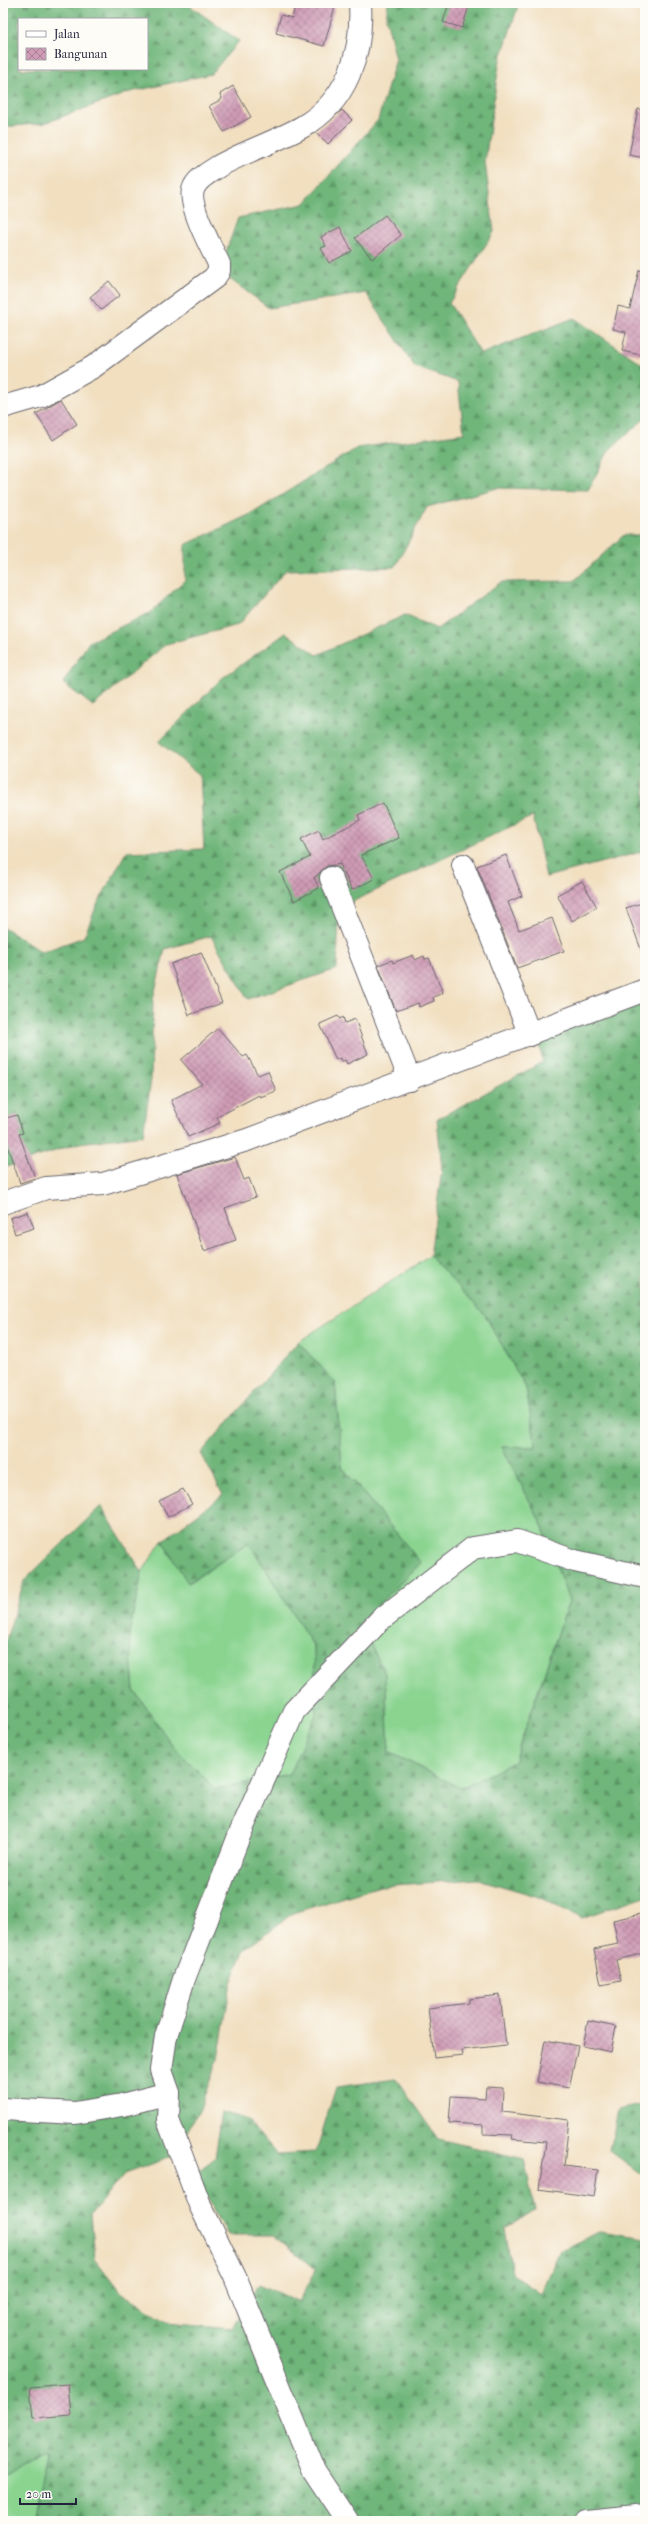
<svg xmlns="http://www.w3.org/2000/svg" width="648" height="2524" font-family="'IM FELL French Canon',serif">
<style>
.grass{fill:#8ad490;stroke:#567b66}
.forest{fill:url(#forest-firs);stroke:#486c5a;fill-rule:evenodd}
.building{fill:url(#building-cross-hatch)}
.lines{fill:none;stroke-linecap:round;stroke-linejoin:round}
.minor-casing{stroke:#6a646a;stroke-width:24}
.minor{stroke:#fff;stroke-width:22}
</style>
<defs>
<pattern id="forest-firs" width="22" height="20" patternUnits="userSpaceOnUse"><rect width="22" height="20" fill="#6fb67a"/><path d="M5 1l3.5 6h-7zM16 11l3.5 6h-7z" fill="#5b9465"/></pattern>
<pattern id="building-cross-hatch" width="8" height="8" patternUnits="userSpaceOnUse"><rect width="8" height="8" fill="#cf9bb5"/><path d="M0 0l8 8M0 8l8-8" fill="none" stroke="#a87e94"/></pattern>
</defs>
<rect width="100%" height="100%" fill="#fdfcf7"/>
<filter id="ink" filterUnits="userSpaceOnUse"><feTurbulence type="fractalNoise" baseFrequency=".025" numOctaves="2"/><feDisplacementMap in="SourceGraphic" scale="8" xChannelSelector="R" yChannelSelector="G"/><feConvolveMatrix kernelMatrix="1 2 1 2 8 2 1 2 1" color-interpolation-filters="sRGB"/></filter>
<filter id="wash" filterUnits="userSpaceOnUse"><feTurbulence type="fractalNoise" baseFrequency=".012" numOctaves="4" result="noise"/><feDisplacementMap in="SourceGraphic" scale="16" xChannelSelector="R" yChannelSelector="G"/><feGaussianBlur stdDeviation="0.9" result="paint"/><feColorMatrix in="noise" values="0 0 0 0 0 0 0 0 0 0 0 0 0 0 0 0 0 1.4 0 .05"/><feComposite in="paint" operator="in"/></filter>
<g filter="url(#wash)">
<rect width="100%" height="100%" fill="#f1dfc0"/>
<!-- grass -->
<g class="grass">
<path d="M430 1256 485 1315 526 1388 536 1447H502L542 1525 569 1601 514 1762 461 1788 389 1752 385 1674 360 1622 421 1563 342 1467 335 1382 298 1342Z"/>
<path d="M162 1541 189 1583 249 1543 314 1647 316 1715 289 1774 216 1789 172 1745 134 1690 129 1634 142 1572Z"/>
<path d="M48 2450 35 2521H3V2478Z"/>
</g>
<!-- forest -->
<g class="forest">
<path d="M3 3H186L239 41 211 74 130 92 45 123 3 127ZM19 19H147V69H19Z"/>
<path d="M388 3H519L499 64 485 162 494 232 449 303 481 354 574 318 642 364 645 378V418L609 450 588 490 497 488 427 507 395 567 286 570 238 625 166 644 93 706 63 683 89 642 151 612 185 580V545L253 513 357 448 464 433 458 382 415 367 366 293 269 308 219 271 238 218 304 204 378 120 396 59 386 18Z"/>
<path d="M624 535H645V851L546 877 533 816 339 908 337 969 248 999 211 936 165 949 153 999 151 1080 143 1135 79 1143 3 1168V927L42 952 84 937 96 907 126 852 204 849 200 775 159 742 221 679 286 633 317 655 405 615 437 629 501 582 574 581Z"/>
<path d="M645 991V1053L637 1060 645 1076V1896L581 1918 543 1898 478 1879 380 1886 293 1913 244 1950 231 1983 218 2059 199 2111 174 2156 124 2174 91 2214 95 2259 123 2295 167 2322 232 2328 259 2284 299 2302 316 2270 274 2235H228L194 2174 215 2158 222 2112 248 2120 277 2154 316 2152 336 2087 396 2079 438 2139 524 2159 535 2210 505 2228 512 2274 541 2294 560 2251 599 2232 645 2239V2521H35L48 2450 3 2478V1650L24 1581 101 1506 142 1572 129 1634 134 1690 172 1745 216 1789 289 1774 316 1715 314 1647 249 1543 188 1583 162 1541 223 1495 201 1453 298 1342 335 1382 342 1467 421 1563 360 1622 385 1674 389 1752 461 1788 514 1762 569 1601 542 1525 502 1447H536L526 1388 485 1315 430 1256 442 1169 437 1119 543 1062 536 1031Z"/>
<path d="M645 2104V2177L610 2151 618 2110Z"/>
</g>
<g id="blocks">
<!-- building -->
<g class="building">
<path d="M296 3H336L324 46 276 33 281 15 292 18Z"/>
<path d="M449 3H470L462 28 443 22Z"/>
<path d="M233 86 251 117 224 132 209 106 222 99 220 94Z"/>
<path d="M638 109 645 110V158L629 155Z"/>
<path d="M342 110 352 120 328 144 316 132Z"/>
<path d="M385 215 401 235 372 259 355 238Z"/>
<path d="M340 227 352 251 329 263 321 248 326 246 321 237Z"/>
<path d="M639 270 645 271V356L622 351 626 332 613 329 618 306 630 309Z"/>
<path d="M109 281 120 295 101 310 90 297Z"/>
<path d="M61 399 77 424 53 440 36 414Z"/>
<path d="M383 803 399 838 361 855 374 879 352 890 340 864 327 866 314 878 319 888 294 901 280 872 310 857 301 839 319 830 323 839 360 820 358 815Z"/>
<path d="M506 855 522 896 508 902 519 930 552 918 564 951 517 968 477 866Z"/>
<path d="M582 881 597 907 572 921 557 895Z"/>
<path d="M645 902V955H643L626 908Z"/>
<path d="M201 952 222 1003 189 1015 171 964Z"/>
<path d="M413 955 415 960 424 956 425 959 429 958 443 993 433 997 434 1001 419 1007 418 1003 396 1011 378 965 392 960 393 963Z"/>
<path d="M338 1016 340 1019 343 1017 345 1023 355 1019 368 1054 347 1064 345 1060 341 1062 340 1058 336 1060 320 1024Z"/>
<path d="M218 1028 243 1057 247 1055 258 1075 268 1071 276 1091 260 1097 259 1095 217 1117 220 1123 188 1137 171 1100 202 1084 181 1060Z"/>
<path d="M17 1115 23 1133 19 1134 35 1178 20 1183 3 1134V1119Z"/>
<path d="M235 1157 244 1180 249 1178 256 1197 225 1208 236 1240 204 1251 177 1174Z"/>
<path d="M28 1212 34 1228 15 1234 10 1218Z"/>
<path d="M183 1489 192 1504 168 1517 159 1501Z"/>
<path d="M645 1913V1953L616 1960 621 1981 601 1985 594 1949 618 1944 613 1920Z"/>
<path d="M500 1995 506 2045 462 2050 463 2055 434 2058 428 2008 469 2003V1999Z"/>
<path d="M588 2021 616 2027 611 2052 583 2046Z"/>
<path d="M545 2040 578 2046 569 2088 537 2082Z"/>
<path d="M486 2087 503 2088 502 2112 569 2120 564 2166 598 2170 594 2197 539 2189 546 2142 512 2139 513 2135 483 2134V2125L449 2123 451 2096 485 2098Z"/>
<path d="M68 2384 71 2415 33 2418 30 2387Z"/>
</g>
</g>
</g>
<g filter="url(#ink)">
<use href="#blocks" fill-opacity="0" stroke="#6a646a" stroke-width="1"/>
<g class="lines">
<!-- minor casing -->
<g class="minor-casing">
<g id="minor">
<path d="M3 407 41 396 93 367 214 278 219 271V264C212 249 188 205 193 190 196 179 210 172 219 166 246 151 275 142 302 127 347 102 363 53 360 3"/>
<path d="M463 865 530 1035"/>
<path d="M331 878 410 1080"/>
<path d="M3 1203 46 1188 103 1184 247 1140 645 990"/>
<path d="M3 2109 75 2113 122 2105 169 2093"/>
<path d="M347 2521 314 2471 235 2277 200 2205 168 2120 169 2093 161 2070 166 2036 184 1979 239 1836 294 1711 380 1620 473 1548 517 1541 575 1561 645 1577"/>
<path d="M586 2521 645 2515"/>
</g>
</g>
<!-- minor -->
<use href="#minor" class="minor"/>
</g>
</g>
<!-- margin -->
<rect width="648" height="2524" fill="none" stroke="#fdfcf7" stroke-width="16"/>
<!-- legend -->
<rect x="18" y="18" width="130" height="52" fill="#fdfcf7" stroke="#a5a5ac"/>
<rect x="26" y="31" width="20" height="6" fill="#ffffff" stroke="#a5a5ac"/>
<text x="54" y="38" font-size="12" fill="#22223b">Jalan</text>
<rect x="26" y="48" width="20" height="12" fill="url(#building-cross-hatch)" stroke="#a5a5ac"/>
<text x="54" y="58" font-size="12" fill="#22223b">Bangunan</text>
<!-- scale -->
<path d="M20 2498v6h56v-6" fill="none" stroke="#22223b" stroke-width="2"/>
<text x="26" y="2498" font-size="12" fill="#22223b" stroke="#fdfcf7" stroke-width="3" paint-order="stroke">20 m</text>
</svg>
